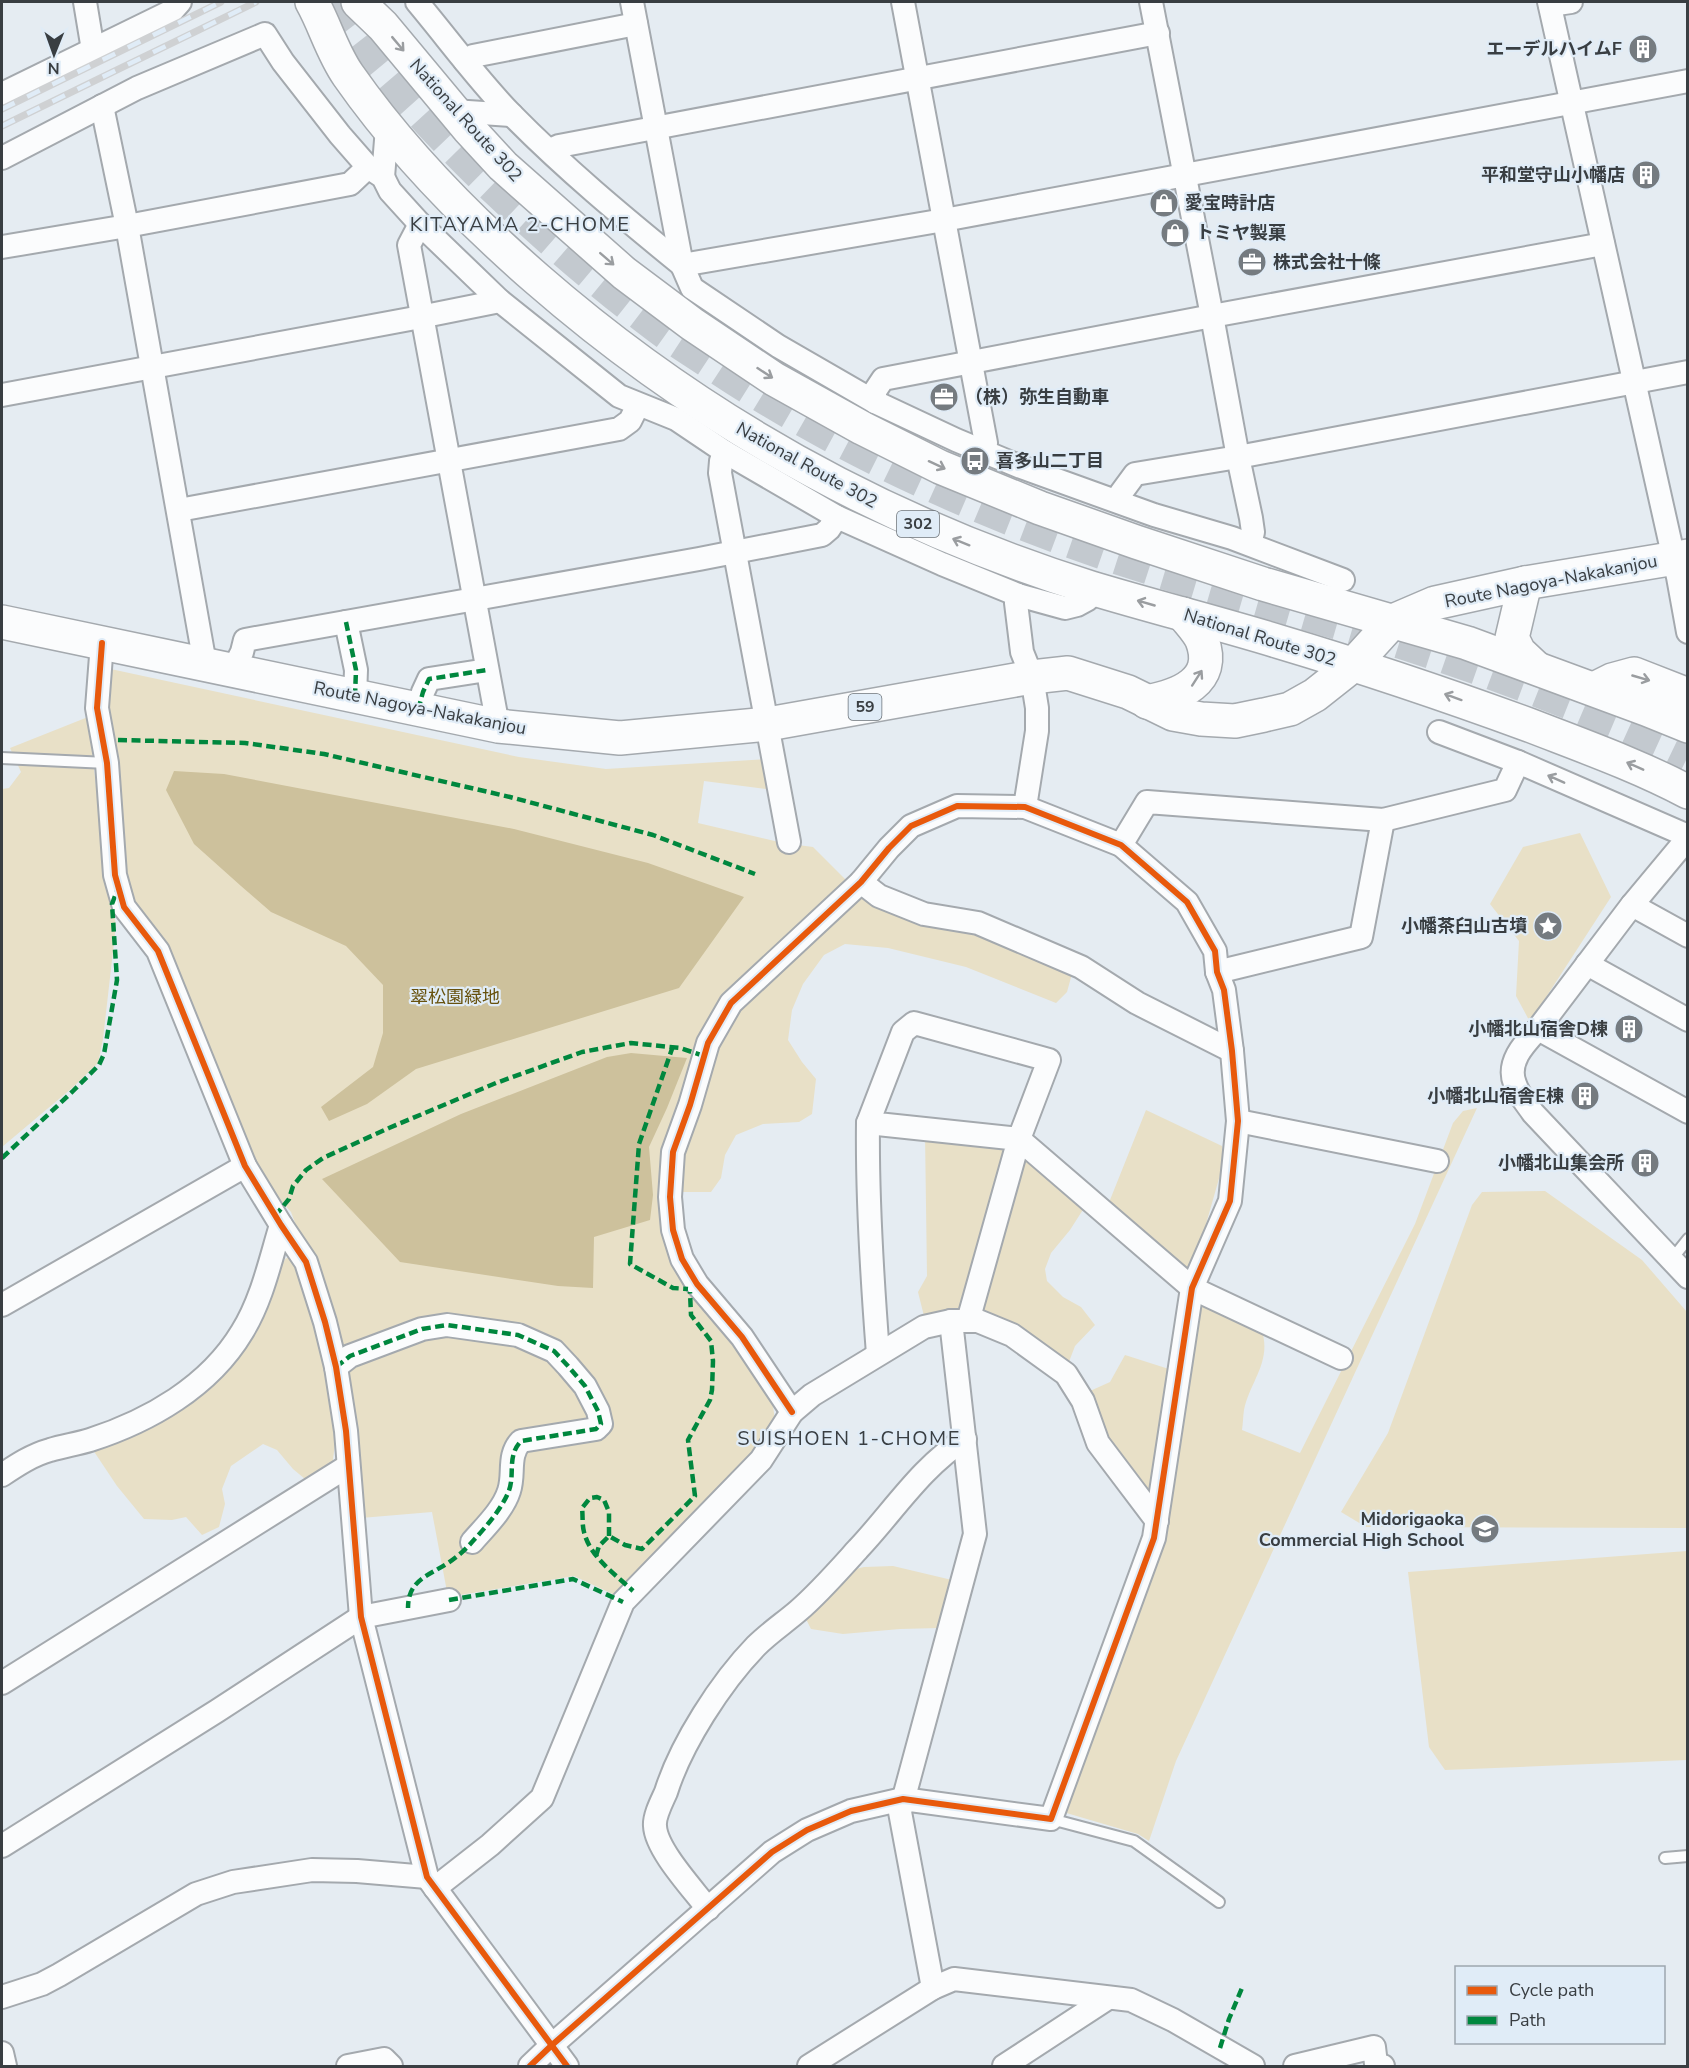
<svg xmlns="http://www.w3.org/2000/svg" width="1689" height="2068" font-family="'Nunito Sans','Noto Sans JP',sans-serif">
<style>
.green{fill:#e8e0c7}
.water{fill:#cdc19c}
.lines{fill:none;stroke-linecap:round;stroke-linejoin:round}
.highway-tunnel{stroke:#c3c9cf;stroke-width:33;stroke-dasharray:33 16;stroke-linecap:butt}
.lane-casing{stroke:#a4a9ae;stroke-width:14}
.street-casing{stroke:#a4a9ae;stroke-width:26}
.primary-casing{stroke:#a4a9ae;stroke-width:36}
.highway-casing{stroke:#a4a9ae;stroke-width:36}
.lane{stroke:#fbfcfd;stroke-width:10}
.street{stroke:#fbfcfd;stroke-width:22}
.primary{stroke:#fbfcfd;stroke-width:33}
.highway{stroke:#fbfcfd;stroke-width:33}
.rail-casing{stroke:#cfd1d3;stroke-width:7}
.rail{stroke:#e0ecf7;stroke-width:4.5;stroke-dasharray:14;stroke-linecap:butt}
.quiet{stroke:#00873e;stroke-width:4.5;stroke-dasharray:9 4.5;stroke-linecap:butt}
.cycleway-casing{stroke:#e0ecf7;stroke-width:10}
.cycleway{stroke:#e8590c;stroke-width:6}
.oneway{stroke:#9a9da0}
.labels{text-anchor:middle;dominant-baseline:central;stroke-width:4.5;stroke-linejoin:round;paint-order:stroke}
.shield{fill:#e0ecf7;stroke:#6b7278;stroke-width:1.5}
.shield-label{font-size:16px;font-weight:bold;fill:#393e42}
.poi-label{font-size:18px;font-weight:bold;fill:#393e42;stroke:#e0ecf7;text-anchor:end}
.street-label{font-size:18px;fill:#393e42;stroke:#e0ecf7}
.park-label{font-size:18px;fill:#67510d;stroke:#e0ecf7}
.neighbourhood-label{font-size:20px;letter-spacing:1.5px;fill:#393e42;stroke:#e0ecf7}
</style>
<rect width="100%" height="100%" fill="#e5ecf2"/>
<!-- green -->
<g class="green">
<path d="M106 668 519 757 606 769 767 759 774 790 704 781 698 823 783 843 813 847 849 883 726 999 664 1196 733 1341 773 1406 776 1427 756 1455 619 1597 574 1576 448 1597 432 1512 361 1518 298 1231 291 1212 261 1179 168 952 150 922 133 901 124 877Z"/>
<path d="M88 717 106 873 116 925 103 1039 98 1063 72 1088 2 1147V789L9 788 21 772 10 748Z"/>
<path d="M1580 833 1611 897 1530 1022 1516 996 1519 941 1490 904 1523 847Z"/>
<path d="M860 888 974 927 1073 970 1067 992 1056 1003 966 967 888 948 845 944 824 955 803 984 792 1010 788 1040 802 1062 816 1079 812 1114 799 1122 763 1124 736 1135 725 1155 721 1178 711 1192H678L681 1154 715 1047 737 1006Z"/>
<path d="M1477 1108 1176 1761 1149 1841 1138 1834 1063 1812 1093 1717 1114 1680 1163 1542 1202 1299 1261 1328C1273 1361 1250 1381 1244 1410 1243 1417 1243 1423 1242 1430L1300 1453 1415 1224 1453 1123 1463 1111Z"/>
<path d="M1146 1110 1222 1146 1224 1161 1194 1266 1180 1271 1108 1205Z"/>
<path d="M925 1134 1009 1143 966 1314 925 1320 918 1292 927 1276Z"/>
<path d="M1020 1147 1086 1205 1070 1230 1051 1253 1045 1269 1047 1281 1063 1297 1081 1307 1095 1325 1075 1346 1067 1367 980 1316Z"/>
<path d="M1545 1191 1642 1260 1687 1312V1528L1366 1527 1341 1512 1388 1433 1472 1205 1482 1192Z"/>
<path d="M290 1256 296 1264 312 1308 325 1365 335 1444 332 1467 314 1479H305L293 1469 277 1450 263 1444 231 1466 222 1489 225 1504 219 1527 202 1535 186 1517 172 1520 144 1519 117 1486 91 1447 151 1424 264 1306 285 1259Z"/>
<path d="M1125 1355 1172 1370 1154 1495 1146 1494 1109 1444 1090 1391 1110 1382Z"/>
<path d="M1687 1551V1760L1445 1770 1429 1747 1408 1572Z"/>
<path d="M893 1566 952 1580 939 1628 900 1629 843 1634 811 1629 804 1615 847 1571 864 1567Z"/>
</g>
<!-- water -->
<g class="water">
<path d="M174 771 224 774 514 829 648 863 744 897 679 988 416 1069 367 1104 329 1121 321 1107 373 1067 383 1033V985L346 946 271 912 241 886 194 844 166 790Z"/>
<path d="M631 1053 687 1058 667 1108 649 1147 653 1195 650 1220 594 1237 593 1288 558 1286 400 1262 322 1179 461 1114 607 1057Z"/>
</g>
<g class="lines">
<!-- highway-tunnel -->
<path class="highway-tunnel" d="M330 2C378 69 434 130 493 187 545 236 599 283 656 326 673 339 691 350 709 362 832 445 969 508 1109 555 1192 583 1277 605 1361 630 1473 664 1583 705 1688 756"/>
<!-- lane casing -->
<g class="lane-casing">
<g id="lane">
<path d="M2 758 107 763"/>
<path d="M1672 1259 1688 1239"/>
<path d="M1051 1819 1134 1841 1219 1902"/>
<path d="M1665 1858 1688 1856"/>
</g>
</g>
<!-- street casing -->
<g class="street-casing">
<g id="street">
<path d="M85 2 93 50"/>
<path d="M417 2C448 39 477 79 511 114 564 168 623 217 682 265"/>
<path d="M632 2 682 265 692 288 778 346 875 402 956 440 1021 467 1154 515 1232 538 1343 580"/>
<path d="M903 2 986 443 984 452"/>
<path d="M1151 2 1212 316 1238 457 1251 518 1253 532 1250 544"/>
<path d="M1549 2 1678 577 1688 632"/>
<path d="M1550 5 1571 2"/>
<path d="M465 61 473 56 636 24"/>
<path d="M2 94 172 11 180 2"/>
<path d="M102 106 127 226 205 664"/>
<path d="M453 111 512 115"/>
<path d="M550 150 559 146 1158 33"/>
<path d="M2 158 137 88 265 34 283 62 340 135 368 167 383 177 390 191 420 224 500 301 619 396 676 419 725 452 837 517 942 564 1018 595 1065 608 1077 605 1088 599 1096 589"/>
<path d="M383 177 387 128"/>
<path d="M420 224 409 245 498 726"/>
<path d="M2 247 127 226 350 184 368 167"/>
<path d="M682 265 944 220 1688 81"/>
<path d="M2 395 410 319 500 301"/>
<path d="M875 402V391L883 379 1212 316 1603 244"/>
<path d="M725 452 721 461 720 473 789 842"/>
<path d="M1119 501 1121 493 1135 474 1238 457 1688 372"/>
<path d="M179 510 619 429 630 421 638 405"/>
<path d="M1018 595 1016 603 1022 652 1032 677 1037 708V731L1025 807"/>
<path d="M346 622 356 670 355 696"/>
<path d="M102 643 97 708 107 763 115 875 124 907 158 951 245 1166 281 1225 306 1262 325 1322 336 1367 346 1431 361 1617 427 1877 567 2066"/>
<path d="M233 670 242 652 245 640 699 559 822 535 829 529 837 517"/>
<path d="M418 710 423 692 429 679 487 670"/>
<path d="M1439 732 1518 762 1688 836"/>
<path d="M1121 845 1147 802 1383 820 1505 790 1518 762"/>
<path d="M861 882 879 896 924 914 978 923 1081 967 1137 1003 1232 1051"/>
<path d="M1632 905 1682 845 1688 834"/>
<path d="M1688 936 1632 905 1538 1029C1525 1043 1506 1062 1515 1084 1518 1094 1527 1104 1533 1113L1688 1277"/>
<path d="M1587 964 1688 1020"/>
<path d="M1217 972 1361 937 1383 820"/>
<path d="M1538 1029 1688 1112"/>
<path d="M1238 1121 1437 1161"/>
<path d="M868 1123C867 1200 872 1277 878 1354"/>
<path d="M2 1305 245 1166"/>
<path d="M968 1321 1019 1139 1049 1060 914 1023 903 1032 868 1123 1019 1139 1192 1288 1341 1358"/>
<path d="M336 1367 350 1356 422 1329 447 1325 518 1335 554 1351 568 1366 585 1386 598 1411 601 1424 596 1429 521 1441C507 1456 515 1473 509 1491 503 1510 485 1527 472 1542"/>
<path d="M2 1475C17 1465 32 1455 50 1450 63 1446 77 1444 90 1440 149 1421 209 1387 242 1332 262 1300 270 1261 281 1225"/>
<path d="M2 1683 348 1466"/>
<path d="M2 1846 217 1711 361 1617 449 1600"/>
<path d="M435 1888 490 1845 542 1798 623 1602 761 1460 792 1412 812 1395 924 1327 951 1321H978L1012 1335 1066 1374 1083 1401 1098 1443 1157 1521"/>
<path d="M708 1909C694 1890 656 1850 655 1826 654 1816 662 1801 666 1792 681 1744 721 1682 756 1646 769 1633 784 1623 798 1611 819 1593 839 1570 858 1549 893 1512 921 1467 965 1439"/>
<path d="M933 1988 900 1812 975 1534 951 1321"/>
<path d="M2 1997 42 1984 59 1975 196 1894 233 1882 312 1870 357 1871 427 1877"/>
<path d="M2 2053 5 2066"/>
<path d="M348 2066 384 2059 391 2066"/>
<path d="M530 2066 552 2045 772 1852 807 1830 851 1811 903 1799 1051 1819 1154 1538 1192 1288 1230 1201 1238 1121 1232 1051 1224 990 1217 972 1215 951 1187 902 1121 845 1025 807 957 806 911 826 889 848 861 882 731 1003 708 1043 690 1105 673 1152 670 1197 673 1230 682 1259 697 1284 742 1337 792 1412"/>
<path d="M809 2066 933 1988 954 1979 1131 2000 1173 2020 1253 2066"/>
<path d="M1004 2066 1108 1998"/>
<path d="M1295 2066 1374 2047 1376 2064 1383 2066"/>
</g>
</g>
<!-- primary casing -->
<g class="primary-casing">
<path id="primary" d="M2 622 498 726 620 738 768 724 1032 677 1068 673 1128 692 1173 714 1201 719 1235 721 1264 715 1290 709 1315 695 1353 665 1393 621 1435 603 1525 583 1688 556"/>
</g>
<!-- highway casing -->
<g class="highway-casing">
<g id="highway">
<path d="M312 2C325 25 332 52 348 75 401 151 467 218 537 279 700 421 884 523 1091 588 1154 607 1218 623 1280 642 1364 667 1447 695 1529 725 1583 746 1637 765 1688 792"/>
<path d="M358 2 383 26 468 128 503 166 624 273 692 324 774 379 862 428 940 467 1040 508 1136 542 1263 584 1467 643 1646 709 1688 726"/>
<path d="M1525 583 1512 638 1519 652 1535 667"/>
<path d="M1594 689 1612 680 1634 674 1688 695"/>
<path d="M1147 702C1178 696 1218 682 1202 640 1198 631 1189 622 1183 614"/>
</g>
</g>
<!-- lane -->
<use href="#lane" class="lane"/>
<!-- street -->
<use href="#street" class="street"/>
<!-- primary -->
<use href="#primary" class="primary"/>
<!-- highway -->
<use href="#highway" class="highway"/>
<!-- rail casing -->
<g class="rail-casing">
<g id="rail">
<path d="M2 109 221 2"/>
<path d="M2 126 256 2"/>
</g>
</g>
<!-- rail -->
<use href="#rail" class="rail"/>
<!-- quiet -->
<g class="quiet">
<path d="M346 622 356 670 355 696"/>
<path d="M418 710 423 692 429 679 487 670"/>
<path d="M118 740 245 743 324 754 510 797 653 835 755 874"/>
<path d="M673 1046 639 1144 630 1264 673 1288 688 1289"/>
<path d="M2 1158 72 1092 99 1065 104 1054 117 980 112 904 118 888"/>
<path d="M275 1216 289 1199 293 1186 306 1170 323 1158 389 1128 496 1083 582 1052 631 1043 680 1048 704 1056"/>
<path d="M336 1367 350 1356 422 1329 447 1325 518 1335 554 1351 568 1366 585 1386 598 1411 601 1424 596 1429 521 1441C506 1457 516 1475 508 1493 500 1511 485 1528 472 1542 465 1550 457 1557 448 1563 428 1576 408 1580 408 1608"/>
<path d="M609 1536V1512L604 1500 597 1497 590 1498 582 1508C583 1516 582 1525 584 1532 590 1557 615 1574 633 1591"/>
<path d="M596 1556 599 1546 609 1536 625 1545 642 1549 695 1496 688 1440 710 1400 712 1390 713 1361 711 1341 691 1315 690 1292"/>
<path d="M449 1600 573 1579 623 1602"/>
<path d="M1220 2048 1229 2019 1242 1988"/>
</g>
<!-- cycleway casing -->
<g class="cycleway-casing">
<g id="cycleway">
<path d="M102 643 97 708 107 763 115 875 124 907 158 951 245 1166 281 1225 306 1262 325 1322 336 1367 346 1431 361 1617 427 1877 567 2066"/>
<path d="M530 2066 552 2045 772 1852 807 1830 851 1811 903 1799 1051 1819 1154 1538 1192 1288 1230 1201 1238 1121 1232 1051 1224 990 1217 972 1215 951 1187 902 1121 845 1025 807 957 806 911 826 889 848 861 882 731 1003 708 1043 690 1105 673 1152 670 1197 673 1230 682 1259 697 1284 742 1337 792 1412"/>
</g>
</g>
<!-- cycleway -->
<use href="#cycleway" class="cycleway"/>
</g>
<!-- one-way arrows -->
<defs><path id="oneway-shaft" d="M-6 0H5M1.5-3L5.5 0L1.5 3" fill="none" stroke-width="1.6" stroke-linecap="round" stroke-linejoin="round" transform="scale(1.5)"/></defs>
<g class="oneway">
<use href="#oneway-shaft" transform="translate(398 44) rotate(50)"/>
<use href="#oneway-shaft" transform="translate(607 259) rotate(41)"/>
<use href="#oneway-shaft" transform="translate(765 373) rotate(33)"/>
<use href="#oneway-shaft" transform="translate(937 465) rotate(25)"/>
<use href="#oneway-shaft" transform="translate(961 542) rotate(-158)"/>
<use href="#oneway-shaft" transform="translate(1146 603) rotate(-164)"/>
<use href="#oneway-shaft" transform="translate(1197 678) rotate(-57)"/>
<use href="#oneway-shaft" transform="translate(1641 678) rotate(16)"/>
<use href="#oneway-shaft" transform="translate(1453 697) rotate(-160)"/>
<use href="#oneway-shaft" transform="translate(1635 766) rotate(-156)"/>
<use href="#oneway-shaft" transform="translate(1556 779) rotate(-156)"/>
</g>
<!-- icons -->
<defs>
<g id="building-disc" transform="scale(1.5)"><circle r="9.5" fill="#757b80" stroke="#e0ecf7"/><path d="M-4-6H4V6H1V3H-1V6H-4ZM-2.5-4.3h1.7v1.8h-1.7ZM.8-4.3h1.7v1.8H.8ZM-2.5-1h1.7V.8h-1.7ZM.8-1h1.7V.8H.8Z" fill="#fff"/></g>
<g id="shop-disc" transform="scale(1.5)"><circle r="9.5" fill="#757b80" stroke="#e0ecf7"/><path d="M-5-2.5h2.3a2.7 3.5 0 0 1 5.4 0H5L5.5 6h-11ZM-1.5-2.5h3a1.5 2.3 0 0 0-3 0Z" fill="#fff"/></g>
<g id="office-disc" transform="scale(1.5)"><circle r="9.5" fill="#757b80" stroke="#e0ecf7"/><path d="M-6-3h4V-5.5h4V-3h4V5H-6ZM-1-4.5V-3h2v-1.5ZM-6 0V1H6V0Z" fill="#fff"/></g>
<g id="bus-disc" transform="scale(1.5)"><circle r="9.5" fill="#757b80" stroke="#e0ecf7"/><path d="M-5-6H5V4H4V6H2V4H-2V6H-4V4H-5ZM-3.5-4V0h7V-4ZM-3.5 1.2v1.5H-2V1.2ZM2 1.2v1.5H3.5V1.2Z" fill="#fff"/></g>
<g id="sight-disc" transform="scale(1.5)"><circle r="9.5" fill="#757b80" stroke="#e0ecf7"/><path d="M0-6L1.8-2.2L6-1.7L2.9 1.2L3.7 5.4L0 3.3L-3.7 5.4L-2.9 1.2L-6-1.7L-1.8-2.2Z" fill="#fff"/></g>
<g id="school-disc" transform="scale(1.5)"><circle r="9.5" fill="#757b80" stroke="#e0ecf7"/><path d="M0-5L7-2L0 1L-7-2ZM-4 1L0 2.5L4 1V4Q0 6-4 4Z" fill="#fff"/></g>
</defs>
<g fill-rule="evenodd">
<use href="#building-disc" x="1643" y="49"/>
<use href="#building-disc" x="1646" y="175"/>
<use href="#shop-disc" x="1164" y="203"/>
<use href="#shop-disc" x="1175" y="233"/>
<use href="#office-disc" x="1252" y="262"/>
<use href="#office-disc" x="944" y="397"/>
<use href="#bus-disc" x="975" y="461"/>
<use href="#sight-disc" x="1548" y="926"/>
<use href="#building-disc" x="1629" y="1029"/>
<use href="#building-disc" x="1585" y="1096"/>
<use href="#building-disc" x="1645" y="1163"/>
<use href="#school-disc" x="1485" y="1529"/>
</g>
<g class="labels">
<!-- shield labels -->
<g class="shield">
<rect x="897" y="511" width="42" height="26" rx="4.5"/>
<rect x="848.5" y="694" width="33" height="26" rx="4.5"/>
</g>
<g class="shield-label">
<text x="918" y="524">302</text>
<text x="865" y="707">59</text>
</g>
<!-- poi labels -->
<g class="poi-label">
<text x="1622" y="49">エーデルハイムF</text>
<text x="1625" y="175">平和堂守山小幡店</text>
<text x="1185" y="203" text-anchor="start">愛宝時計店</text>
<text x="1196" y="233" text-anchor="start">トミヤ製菓</text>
<text x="1273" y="262" text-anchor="start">株式会社十條</text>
<text x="965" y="397" text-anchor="start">（株）弥生自動車</text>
<text x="996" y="461" text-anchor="start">喜多山二丁目</text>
<text x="1527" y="926">小幡茶臼山古墳</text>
<text x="1608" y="1029">小幡北山宿舎D棟</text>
<text x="1564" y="1096">小幡北山宿舎E棟</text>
<text x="1624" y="1163">小幡北山集会所</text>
<text x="1464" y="1519">Midorigaoka<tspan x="1464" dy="21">Commercial High School</tspan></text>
</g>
<!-- street labels -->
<g class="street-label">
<text transform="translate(466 120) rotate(48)">National Route 302</text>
<text transform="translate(807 465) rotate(29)">National Route 302</text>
<text transform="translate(1551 581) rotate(-11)">Route Nagoya-Nakakanjou</text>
<text transform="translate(1260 637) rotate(17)">National Route 302</text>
<text transform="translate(420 708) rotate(11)">Route Nagoya-Nakakanjou</text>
</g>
<!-- park labels -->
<g class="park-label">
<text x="455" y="997">翠松園緑地</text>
</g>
<!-- neighbourhood labels -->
<g class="neighbourhood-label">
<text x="520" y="224">KITAYAMA 2-CHOME</text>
<text x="849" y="1438">SUISHOEN 1-CHOME</text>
</g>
</g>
<!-- border -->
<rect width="1689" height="2068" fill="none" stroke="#393e42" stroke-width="6"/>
<!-- legend -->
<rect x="1455" y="1966" width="210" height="78" fill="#e0ecf7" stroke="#9da6af" stroke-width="1.5"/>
<rect x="1467" y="1986" width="30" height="9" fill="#e8590c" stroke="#9da6af" stroke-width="1.5"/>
<text x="1509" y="1996" font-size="18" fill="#393e42">Cycle path</text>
<rect x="1467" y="2016" width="30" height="9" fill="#00873e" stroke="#9da6af" stroke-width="1.5"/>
<text x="1509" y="2026" font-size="18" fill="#393e42">Path</text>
<!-- north arrow -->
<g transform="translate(54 54) rotate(181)" stroke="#e0ecf7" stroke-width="4.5" paint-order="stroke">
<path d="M0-4.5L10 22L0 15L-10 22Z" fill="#393e42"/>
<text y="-9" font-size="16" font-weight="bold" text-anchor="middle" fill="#393e42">N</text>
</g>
</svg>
